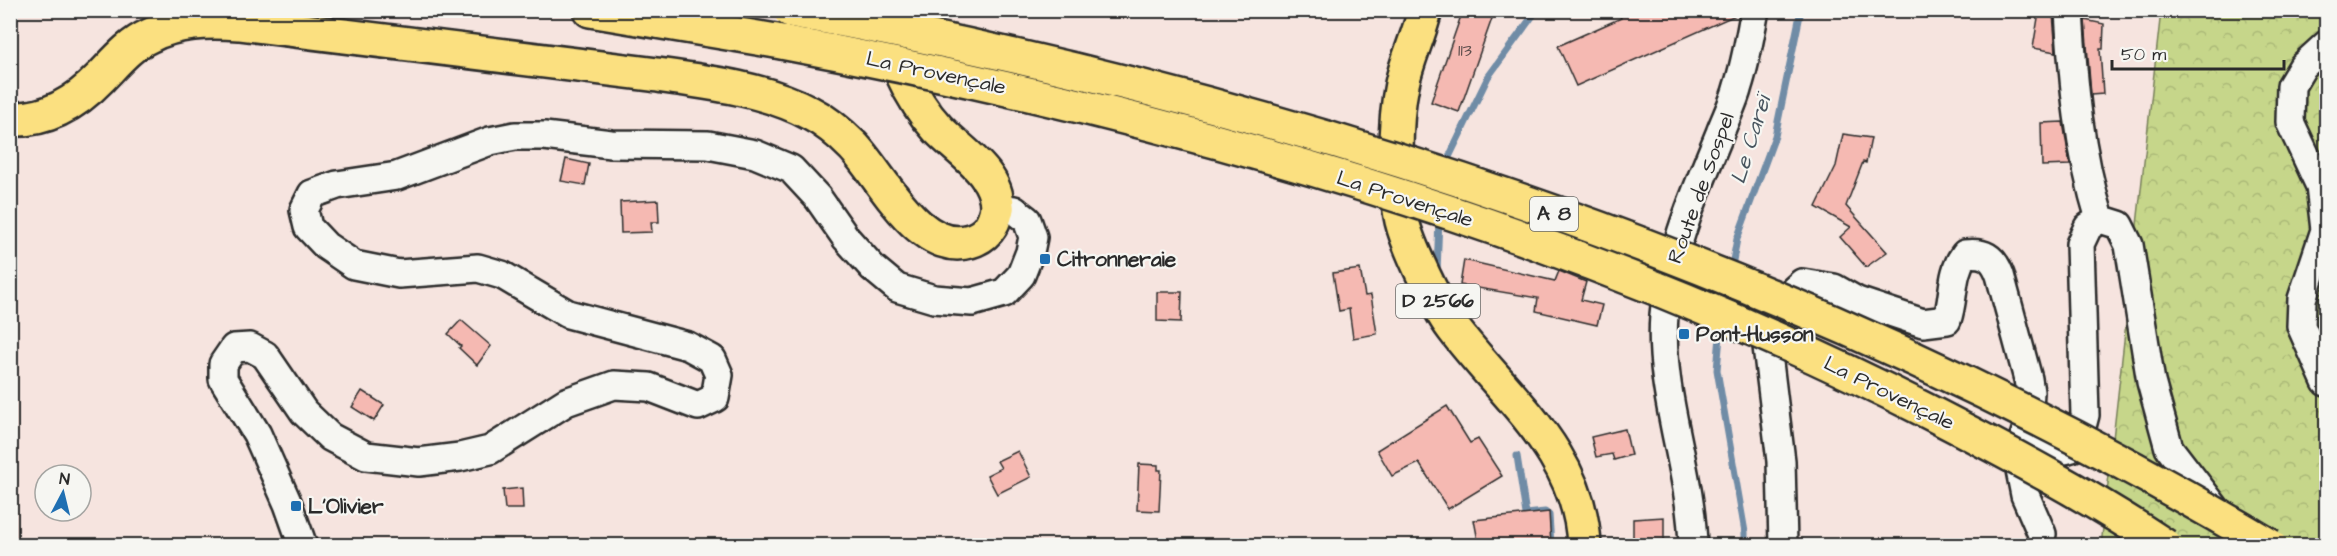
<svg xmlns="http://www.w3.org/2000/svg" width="2337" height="556" font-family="'Architects Daughter',sans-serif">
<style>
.forest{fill:url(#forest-crowns);stroke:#78805a;stroke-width:1.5}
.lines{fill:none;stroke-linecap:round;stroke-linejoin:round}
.stream{stroke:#6f8ca6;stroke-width:7}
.building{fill:#f5b9b2;stroke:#2b2b2b;stroke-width:1.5}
.minor-casing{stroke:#2b2b2b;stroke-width:32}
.major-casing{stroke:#2b2b2b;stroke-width:38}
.highway-casing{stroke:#2b2b2b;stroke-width:38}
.minor{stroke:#f6f6f2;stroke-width:27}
.major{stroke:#fbe080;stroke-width:33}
.highway{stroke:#fbe080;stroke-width:33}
.highway-bridge-casing{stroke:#2b2b2b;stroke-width:38;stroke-linecap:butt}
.highway-bridge{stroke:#fbe080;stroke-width:33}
.poi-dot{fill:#1f6fb2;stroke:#f6f6f2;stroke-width:2}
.labels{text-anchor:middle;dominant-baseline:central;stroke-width:4.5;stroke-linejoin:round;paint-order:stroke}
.number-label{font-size:18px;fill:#5e4e4d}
.shield{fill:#f6f6f2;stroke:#686867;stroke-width:1.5}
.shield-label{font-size:20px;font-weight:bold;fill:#2b2b2b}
.street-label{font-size:21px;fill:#2b2b2b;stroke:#f6f6f2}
.poi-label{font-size:21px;font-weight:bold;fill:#2b2b2b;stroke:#f6f6f2;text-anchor:start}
.water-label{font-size:22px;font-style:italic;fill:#47545e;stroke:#f6f6f2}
</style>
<defs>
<pattern id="forest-crowns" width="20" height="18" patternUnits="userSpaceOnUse" patternTransform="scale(1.5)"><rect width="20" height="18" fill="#c6d68a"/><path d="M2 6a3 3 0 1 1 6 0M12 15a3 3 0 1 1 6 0" fill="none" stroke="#aab877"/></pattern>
</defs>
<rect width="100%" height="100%" fill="#f6e4df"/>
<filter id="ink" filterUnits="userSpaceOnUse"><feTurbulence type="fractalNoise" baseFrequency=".0167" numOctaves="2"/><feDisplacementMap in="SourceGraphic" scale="12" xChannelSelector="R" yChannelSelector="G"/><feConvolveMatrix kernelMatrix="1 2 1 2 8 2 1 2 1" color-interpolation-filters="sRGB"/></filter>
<g filter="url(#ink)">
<!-- forest -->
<path class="forest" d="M2161 11H2326V545L2101 546Z"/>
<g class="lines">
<!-- stream -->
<g class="stream">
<path d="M1447 169 1449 157 1488 77 1537 10"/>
<path d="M1731 271 1737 239 1775 136 1801 10"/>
<path d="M1437 273 1439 218"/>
<path d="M1721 325 1717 370 1745 532V546"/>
<path d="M1517 456 1526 514 1545 512 1549 515 1551 546"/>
</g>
</g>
<!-- building -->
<g class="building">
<path d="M1463 10H1495L1459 112 1431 102Z"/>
<path d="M1618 10H1739L1738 14 1576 86 1558 46 1621 18Z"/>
<path d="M2039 12 2053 14 2056 52 2033 48Z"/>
<path d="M2085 20 2104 24 2103 49H2100L2103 94 2091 95Z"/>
<path d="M2063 122 2070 165 2042 166 2041 123Z"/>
<path d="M1843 134 1871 138 1866 163 1863 162 1846 206 1887 252 1866 267 1840 237 1851 227 1816 207 1836 166Z"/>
<path d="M566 159 589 164 585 185 561 181Z"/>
<path d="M658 200 659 222H651L652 232 621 233 620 202Z"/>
<path d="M1464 260 1555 281 1559 271 1586 282 1581 300 1602 305 1597 325 1536 311 1538 298 1460 285Z"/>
<path d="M1360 269 1365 296 1371 295 1377 334 1353 338 1349 309 1339 311 1333 273Z"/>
<path d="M1157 292H1182L1181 322 1157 321Z"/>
<path d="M461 320 491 346 477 365 459 348 461 346 448 334Z"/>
<path d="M362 391 384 405 374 421 352 407Z"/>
<path d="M1447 406 1470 443 1478 439 1502 476 1448 509 1419 463 1392 476 1377 450Z"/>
<path d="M1625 429 1631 455 1614 460 1612 454 1596 457 1591 437Z"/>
<path d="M1018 451 1031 477 997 494 987 475 1001 468 997 461Z"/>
<path d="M1139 464 1158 465V470H1161L1159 511 1137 510Z"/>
<path d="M522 488 523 509H505L503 490Z"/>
<path d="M1549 512 1551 546H1479L1474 520Z"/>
<path d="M1664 517V546H1633V519Z"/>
</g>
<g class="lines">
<!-- minor casing -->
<g class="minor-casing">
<g id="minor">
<path d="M2069 10C2073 82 2079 151 2100 219"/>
<path d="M2326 45 2303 66 2291 86 2290 122 2320 186 2325 230 2302 299 2301 326 2326 382"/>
<path d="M1759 320 1764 322 1781 461 1783 546"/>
<path d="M1764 322 1773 309 1802 283 1834 288 1857 301 1923 323 1947 320C1955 297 1950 273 1965 254 1984 252 1993 256 2000 275L2028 379 2030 392 2028 424 2021 447 2020 470 2025 495 2042 534"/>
<path d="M2028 424C2040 448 2050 458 2077 446L2085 415 2080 244 2088 227 2100 219 2119 225 2129 245 2151 382 2169 448 2219 513"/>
<path d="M303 546 288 504 257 434 223 379V364L234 348 250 347 265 355 304 412 330 437 366 456 419 462 460 457 490 450 566 402 614 385 649 387 698 406 715 398 719 375 712 359 688 346 568 314 502 275 478 268 399 274 354 265 326 246 308 227 304 210 312 194 337 185 397 176 490 141 515 136H544L611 144 708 145 755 154 791 169 818 198 846 238 873 268 897 288 934 299 972 302 1004 293 1021 275 1030 252 1033 237 1027 220 1014 210 997 208"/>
<path d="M1693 546C1691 468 1658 393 1664 315 1669 251 1696 192 1720 133 1726 117 1734 102 1738 86 1746 62 1750 35 1755 10"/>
</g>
</g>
<!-- major casing -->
<g class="major-casing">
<g id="major">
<path d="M879 10C893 53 907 96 938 129 960 152 998 173 997 208"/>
<path d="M1425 10C1419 36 1407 59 1402 84 1394 122 1394 184 1402 221 1408 246 1437 307 1453 328 1504 396 1581 453 1584 546"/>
</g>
</g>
<!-- highway casing -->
<g class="highway-casing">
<g id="highway">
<path d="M590 10 776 41"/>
<path d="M10 119C46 121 76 103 100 78 115 63 129 45 149 36 177 21 209 21 239 23L650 74C701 81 764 88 810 113 826 121 840 133 853 146 882 176 919 256 970 241 987 236 994 224 997 208"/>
</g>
</g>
<!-- minor -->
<use href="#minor" class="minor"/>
<!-- major -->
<use href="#major" class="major"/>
<!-- highway -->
<use href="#highway" class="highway"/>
<!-- highway-bridge casing -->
<g class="highway-bridge-casing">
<g id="highway-bridge">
<path d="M790 10C1306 104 1819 277 2270 546"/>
<path d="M776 41C1172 115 1565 227 1925 410 2007 452 2088 495 2165 546"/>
</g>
</g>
<!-- highway-bridge -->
<use href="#highway-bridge" class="highway-bridge"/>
</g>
</g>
<!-- markers -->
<g class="poi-dot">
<rect x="1039" y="253" width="12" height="12" rx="3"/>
<rect x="1678" y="328" width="12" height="12" rx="3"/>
<rect x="290" y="500" width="12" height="12" rx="3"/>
</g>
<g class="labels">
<!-- number labels -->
<g class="number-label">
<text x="1465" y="50">113</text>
</g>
<!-- shield labels -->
<g class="shield">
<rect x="1530" y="197" width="48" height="34" rx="4.5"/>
<rect x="1396" y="284" width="84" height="34" rx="4.5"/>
</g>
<g class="shield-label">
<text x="1554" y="214">A 8</text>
<text x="1438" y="301">D 2566</text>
</g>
<!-- street labels -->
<g class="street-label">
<text transform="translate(936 73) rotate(12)">La Provençale</text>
<text transform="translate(1701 188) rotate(-70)">Route de Sospel</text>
<text transform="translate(1405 199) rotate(18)">La Provençale</text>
<text transform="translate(1889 393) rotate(26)">La Provençale</text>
</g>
<!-- poi labels -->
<g class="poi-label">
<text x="1057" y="259">Citronneraie</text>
<text x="1696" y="334">Pont-Husson</text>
<text x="308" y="506">L'Olivier</text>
</g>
<!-- water labels -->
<g class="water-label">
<text transform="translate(1751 140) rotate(-73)">Le Careï</text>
</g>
</g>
<!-- margin -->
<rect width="2337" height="556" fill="none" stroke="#f6f6f2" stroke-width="36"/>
<rect x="18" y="18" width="2301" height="520" fill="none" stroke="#2b2b2b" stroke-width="2" filter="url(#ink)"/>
<!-- north arrow -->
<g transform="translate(63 493) rotate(7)"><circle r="28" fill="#f6f6f2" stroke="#a5a5a2" stroke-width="1.5"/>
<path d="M0-4.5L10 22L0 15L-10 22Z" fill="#1f6fb2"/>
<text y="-9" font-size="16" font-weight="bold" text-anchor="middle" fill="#2b2b2b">N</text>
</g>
<!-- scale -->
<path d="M2112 60v9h172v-9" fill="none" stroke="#2b2b2b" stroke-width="3"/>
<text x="2121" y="60" font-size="18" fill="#2b2b2b" stroke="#f6f6f2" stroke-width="4.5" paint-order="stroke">50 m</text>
</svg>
